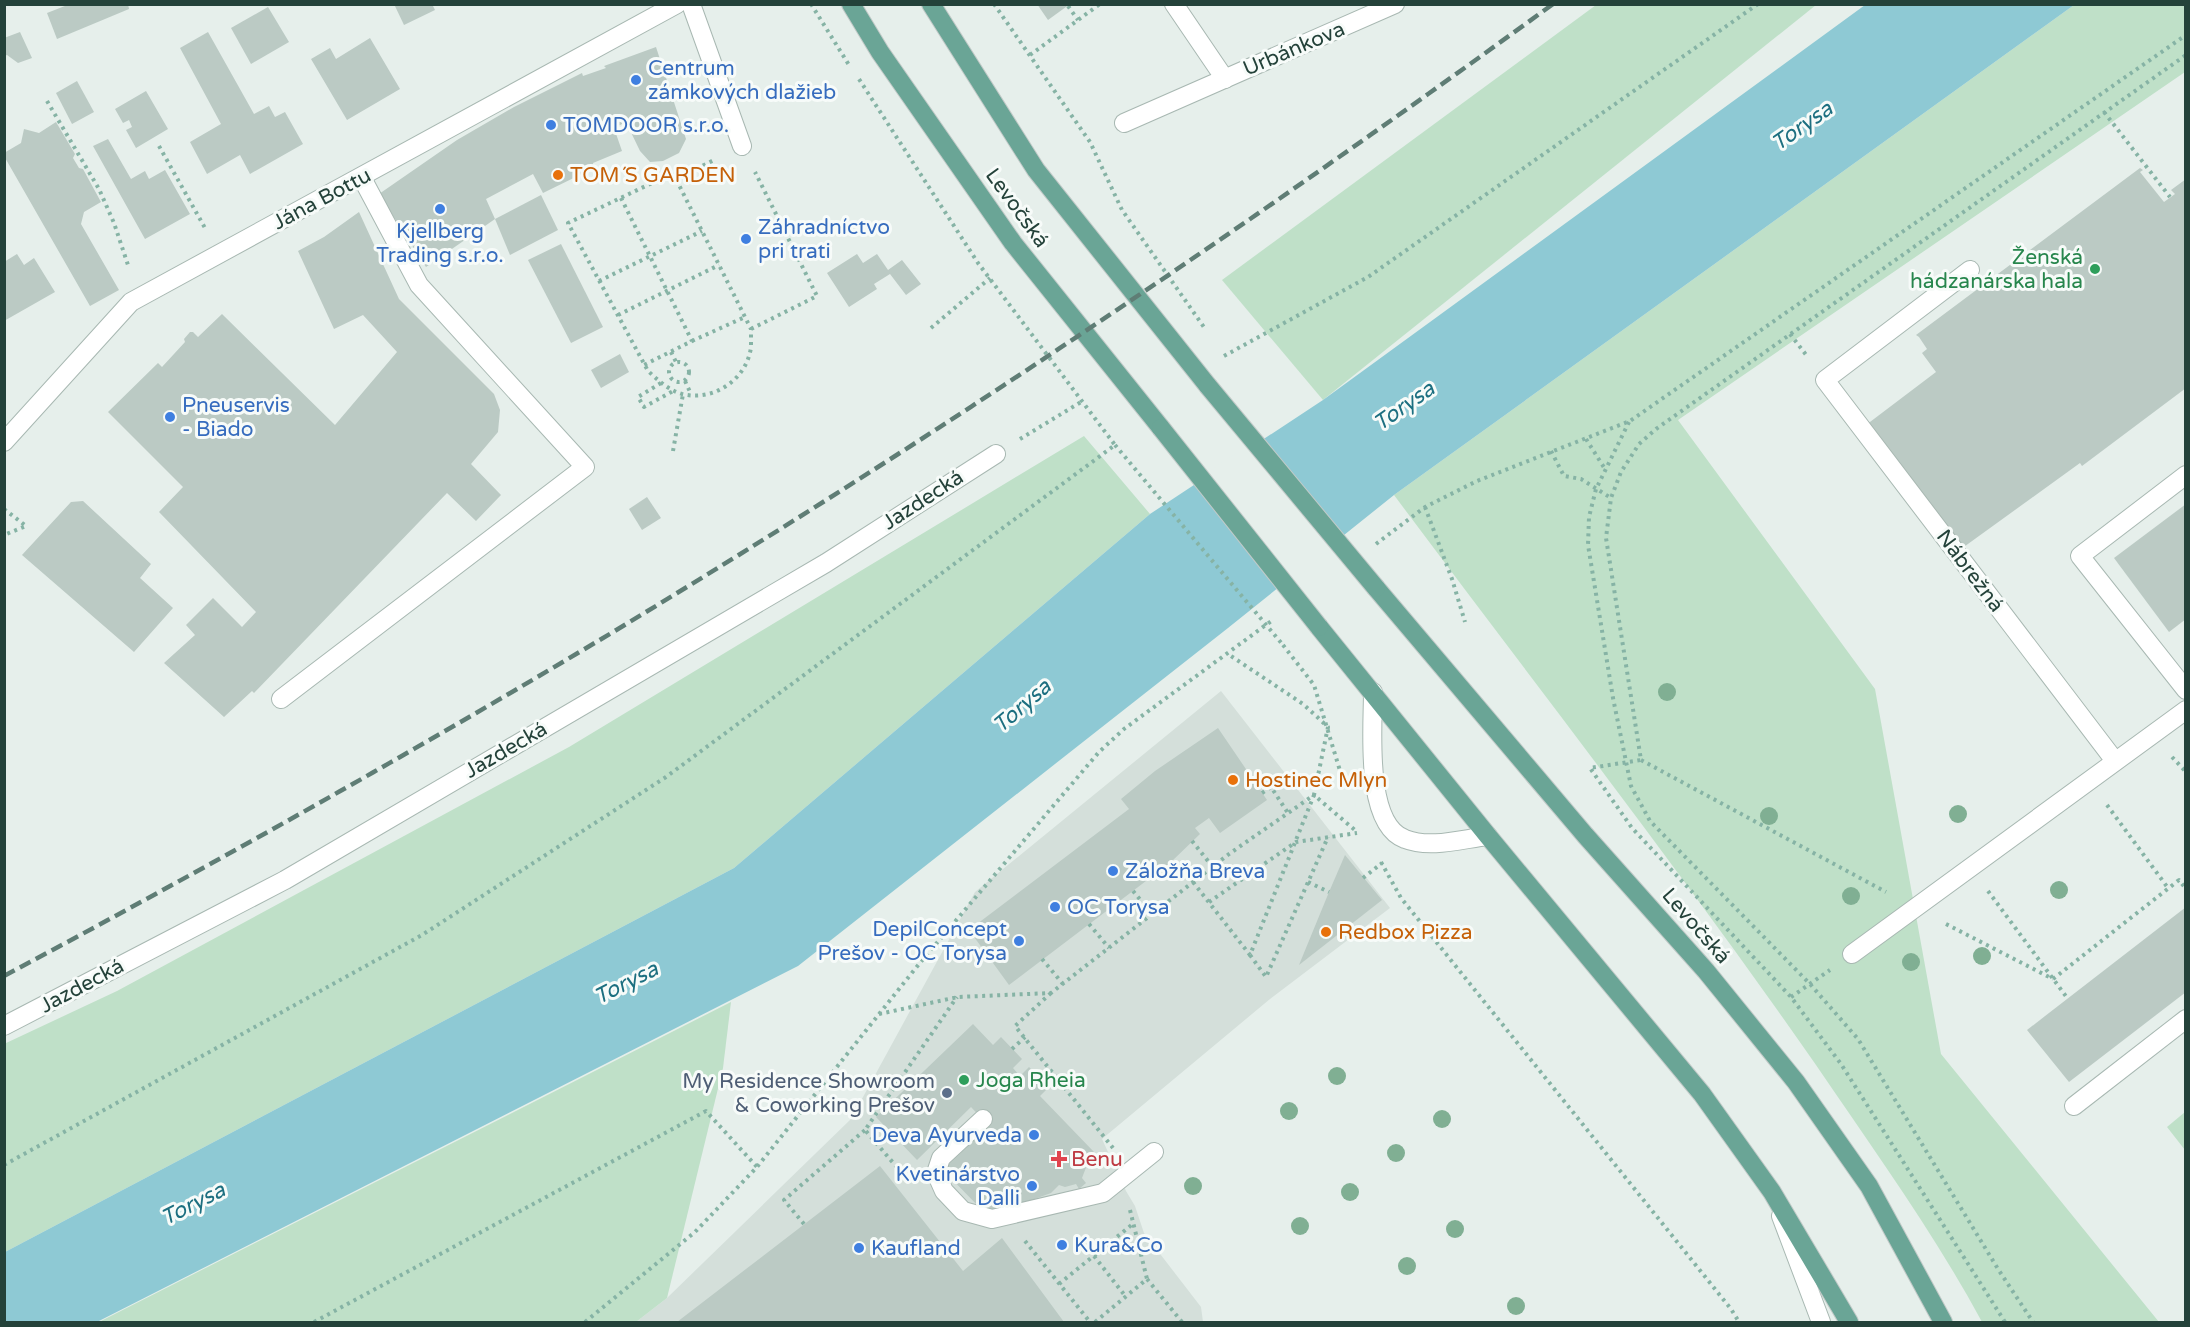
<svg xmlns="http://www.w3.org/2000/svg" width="2190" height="1327" font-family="'Varela Round',sans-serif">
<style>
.built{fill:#d4dfda}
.green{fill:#bfe0c8}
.water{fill:#8ec9d4}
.pier{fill:#e6efeb}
.building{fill:#bbcac4}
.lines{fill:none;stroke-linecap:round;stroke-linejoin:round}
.service-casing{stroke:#a8b8b2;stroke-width:20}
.minor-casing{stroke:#a8b8b2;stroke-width:20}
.tertiary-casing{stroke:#a8b8b2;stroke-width:20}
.primary-casing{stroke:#c2cac8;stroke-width:20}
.path{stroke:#86b3a5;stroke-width:4;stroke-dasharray:3 4.5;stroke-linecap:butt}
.service{stroke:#fff;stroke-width:18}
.minor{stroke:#fff;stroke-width:18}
.tertiary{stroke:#fff;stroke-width:18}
.primary{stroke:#6aa596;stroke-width:18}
.rail{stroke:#5f7d75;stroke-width:4.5;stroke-dasharray:12 6;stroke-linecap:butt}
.primary-bridge-casing{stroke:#c2cac8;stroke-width:20;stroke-linecap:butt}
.path-bridge{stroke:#86b3a5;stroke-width:4;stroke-dasharray:3 4.5;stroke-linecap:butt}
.primary-bridge{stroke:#6aa596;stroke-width:18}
.tree{fill:#80af93}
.shop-dot{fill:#3f7fe0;stroke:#f7fbf9;stroke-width:2}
.food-dot{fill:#e8710a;stroke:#f7fbf9;stroke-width:2}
.leisure-dot{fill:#2e9e5b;stroke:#f7fbf9;stroke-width:2}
.service-dot{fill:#5c6f8a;stroke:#f7fbf9;stroke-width:2}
.health-dot{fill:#e0444e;stroke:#f7fbf9;stroke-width:2}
.labels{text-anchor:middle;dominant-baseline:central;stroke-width:6;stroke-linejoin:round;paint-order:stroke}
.street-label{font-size:21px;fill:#24423a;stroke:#f7fbf9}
.shop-label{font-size:21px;fill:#366cbe;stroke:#f7fbf9;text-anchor:start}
.food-label{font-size:21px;fill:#c56008;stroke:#f7fbf9;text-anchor:start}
.leisure-label{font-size:21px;fill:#27864d;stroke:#f7fbf9;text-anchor:end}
.service-label{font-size:21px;fill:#4e5e75;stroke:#f7fbf9;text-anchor:end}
.health-label{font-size:21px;fill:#be3a42;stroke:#f7fbf9;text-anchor:start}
.water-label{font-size:22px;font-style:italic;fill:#1c6f80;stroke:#f7fbf9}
</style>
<rect width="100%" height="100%" fill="#e6efeb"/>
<!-- built -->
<path class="built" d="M1221 691 1390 908 1270 999 1102 1139 1126 1191 1135 1206 1144 1233 1201 1307 1203 1322H636L667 1298 851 1119 975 892Z"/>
<!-- green -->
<g class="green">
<path d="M1596 5H1816L1323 400 1222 280Z"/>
<path d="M2074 5H2185V72L1678 420 1875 689 1941 1054 2159 1322H1982C1934 1233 1873 1149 1816 1065 1681 871 1535 684 1394 495Z"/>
<path d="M1084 436 1150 514 734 868 5 1252 4 1044 117 991 569 747Z"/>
<path d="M731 1002 723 1068 667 1298 636 1322H99Z"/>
<path d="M2185 1112V1150L2167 1127Z"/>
</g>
<!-- water -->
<path class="water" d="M1865 5H2074L1394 495 1228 628 798 966 97 1322H5V1252L734 868 1150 514 1323 400Z"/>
<!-- pier -->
<path class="pier" d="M1254 441 1339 543 1282 589 1199 478Z"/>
<!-- building -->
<g class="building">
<path d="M70 4H128L129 9 57 39 47 13Z"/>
<path d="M394 4H432L435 10 404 25Z"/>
<path d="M1037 4H1070L1048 20Z"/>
<path d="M268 7 289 42 251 64 231 28Z"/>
<path d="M20 32 32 58 18 63 7 55 4 56V38Z"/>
<path d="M208 32 254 114 269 106 275 117 285 112 303 144 250 174 240 155 207 174 190 142 221 124 180 48Z"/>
<path d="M370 38 400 89 347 120 311 59 330 48 336 59Z"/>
<path d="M656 47 686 139 679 153 663 161 650 162 640 151 626 122 614 128 622 151 593 163 594 168 543 193 533 174 486 199 495 219 426 267 379 194 457 140 514 107 582 73 583 76 606 68 604 66Z"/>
<path d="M77 81 94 112 72 124 56 93Z"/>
<path d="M146 91 168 129 136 148 126 130 132 127 129 120 123 123 115 109Z"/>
<path d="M56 122 75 154 73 158 79 168 83 169 101 202 84 212 81 224 119 290 90 306 4 156V153L21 143 24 129 39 133Z"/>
<path d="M108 139 131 179 145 171 149 179 165 170 190 214 145 239 93 146Z"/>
<path d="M2140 168 2143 170 2140 172 2164 202 2175 194 2171 190 2186 179V388L2082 466 2080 463 1961 549 1866 425 1936 372 1922 353 1927 349 1919 337 1916 335Z"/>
<path d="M541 195 558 230 510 255 495 219Z"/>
<path d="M359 212 399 299 494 394 500 410 498 432 471 464 501 495 476 521 447 493 254 693 252 691 224 717 164 663 195 635 186 625 213 598 242 627 256 612 159 512 183 487 108 412 158 363 162 367 185 342 184 339 190 332H193L198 337 222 314 335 425 397 352 363 315 334 329 298 251 324 237Z"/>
<path d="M561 244 603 327 571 343 528 260Z"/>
<path d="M17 254 24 265 34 258 55 292 4 321V262Z"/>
<path d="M857 254 863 263 877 254 888 270 902 260 921 284 906 295 890 274 874 284 877 289 849 307 827 273Z"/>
<path d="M620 354 629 372 601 388 591 370Z"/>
<path d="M647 497 661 518 642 530 629 509Z"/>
<path d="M83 501 151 564 140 578 173 608 134 652 22 555 71 502Z"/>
<path d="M2186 504V619L2169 632 2114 558Z"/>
<path d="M1218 728 1267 800 1220 833 1209 818 1195 828 1200 834 1171 862 1009 985 969 930 1129 809 1121 799 1155 771Z"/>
<path d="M1345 855 1382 900 1299 965 1329 892Z"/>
<path d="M2186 907V992L2069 1082 2027 1030Z"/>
<path d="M973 1024 993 1045 1001 1037 1022 1059 1013 1068 1020 1076 1029 1067 1049 1087 1040 1096 1094 1152 1085 1161 1087 1165 1082 1178 1086 1183 1079 1189 1076 1184 1065 1187 1059 1185 1051 1193 1004 1210 991 1209 985 1203 980 1208 943 1170 989 1126 971 1107 917 1160 876 1117Z"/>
<path d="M880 1166 963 1271 1002 1238 1064 1322H677Z"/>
</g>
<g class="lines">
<!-- service casing -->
<g class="service-casing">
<g id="service">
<path d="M691 4 742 146"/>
<path d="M1174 4 1225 79"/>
<path d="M1970 270 1825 380 2115 761"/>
<path d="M2186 475 2080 556 2186 690"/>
<path d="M1373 692C1373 727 1364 824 1405 839 1430 849 1462 839 1488 836"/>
<path d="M281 699 585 467 419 285 362 178"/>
<path d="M2074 1106 2186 1019"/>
<path d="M983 1119 941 1158 936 1173 944 1191 963 1211 992 1219 1103 1193 1154 1152"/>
</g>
</g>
<!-- minor casing -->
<g class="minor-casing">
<g id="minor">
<path d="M1124 123 1395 4"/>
<path d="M4 442 131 302 677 4"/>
<path d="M1852 954 2186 710"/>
<path d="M4 1026 285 880 826 563 996 454"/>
</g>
</g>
<!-- tertiary casing -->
<g class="tertiary-casing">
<path id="tertiary" d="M1781 1216 1821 1322"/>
</g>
<!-- primary casing -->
<g class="primary-casing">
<g id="primary">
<path d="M851 4 880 52 1013 243 1161 428"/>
<path d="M931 4 1036 170 1208 386"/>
<path d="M1376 588 1585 835 1706 971 1796 1082 1869 1186 1943 1322"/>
<path d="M1319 627 1488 836 1702 1094 1772 1192 1849 1322"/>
</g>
</g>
<!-- path -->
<g class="path">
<path d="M811 4 849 65"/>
<path d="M994 4 1090 142 1122 210 1206 330"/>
<path d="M1068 6 1078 20"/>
<path d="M1030 55 1100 4"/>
<path d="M47 101 99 189 114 223 129 268"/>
<path d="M2104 112 2170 197"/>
<path d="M159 146 205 228"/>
<path d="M673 173 751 329C751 335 751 341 751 347 747 379 714 402 682 394 668 390 658 380 648 371L568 223Z"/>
<path d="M676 179 716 159"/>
<path d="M621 198 692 341 644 365"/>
<path d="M599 281 702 231"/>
<path d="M618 315 719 265"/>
<path d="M931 328 990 278"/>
<path d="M751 329 817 296 755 172"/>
<path d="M1790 334 1807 356"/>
<path d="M692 341 745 317"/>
<path d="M671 352 676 362"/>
<path d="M1224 356 1368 277 1758 4"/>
<circle cx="679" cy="372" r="10"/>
<path d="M685 381 691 394"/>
<path d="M661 383 638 397 644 407 675 390"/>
<path d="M1629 422 1596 489 1589 517 1588 545 1613 698 1631 786 1650 821 1810 984 1858 1039 1998 1269 2033 1322"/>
<path d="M1020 439 1081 402"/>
<path d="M1586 439 1605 469"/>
<path d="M673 451 683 394"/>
<path d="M1551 451 1564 476 1581 479 1611 498"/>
<path d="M1425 507 1452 579 1465 622"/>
<path d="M4 509 26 526 4 535"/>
<path d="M1376 544 1425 507 1477 481 1630 421 2186 35"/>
<path d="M1283 645 1314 685 1341 774"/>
<path d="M2172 757 2186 772"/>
<path d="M1641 760 1886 892"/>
<path d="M1262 793 1271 787 1288 813"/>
<path d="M2107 805 2168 888"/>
<path d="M1192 841 1212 866"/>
<path d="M1381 862 1401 898 1674 1238 1731 1309 1739 1322"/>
<path d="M1363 878 1382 863"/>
<path d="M1193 882 1250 955 1314 795 1356 831"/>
<path d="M1308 882 1329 892"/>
<path d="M1133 891 1152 914"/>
<path d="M1988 891 2068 999"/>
<path d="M1209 902 1296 842 1357 833"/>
<path d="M1089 924 1109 948"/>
<path d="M1946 924 2053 979"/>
<path d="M1250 955 1266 977 1328 837"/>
<path d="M1042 959 1063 984"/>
<path d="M2053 979 2179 880 2186 889"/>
<path d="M1051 993 1015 1026 1113 1148"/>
<path d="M1791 997 1830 970"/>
<path d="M879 1014 958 997 1051 993 1229 854 1314 795 1328 727 1303 704 1228 654"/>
<path d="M1012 1049 1025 1037"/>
<path d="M1041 1080 1052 1071"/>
<path d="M4 1165 422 935 666 777 1115 445 978 263 857 76"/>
<path d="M907 1179 865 1130 957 997"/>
<path d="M1130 1210 1147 1279"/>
<path d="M804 1224 784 1200 865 1130"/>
<path d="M1025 1241 1090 1322"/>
<path d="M1094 1256 1126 1297"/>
<path d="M1059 1284 1134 1223"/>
<path d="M314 1322 706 1111 757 1167"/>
<path d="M585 1322 695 1232 757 1167 919 964 1099 752 1124 729 1274 619"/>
<path d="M1095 1322 1147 1279 1182 1322"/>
<path d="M2005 1322 1841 1064 1791 997 1632 828 1590 768 1641 760 1606 538 1611 498 1621 472 1639 444 1656 429 2186 55"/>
</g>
<!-- service -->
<use href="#service" class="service"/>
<!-- minor -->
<use href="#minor" class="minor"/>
<!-- tertiary -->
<use href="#tertiary" class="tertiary"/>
<!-- primary -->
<use href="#primary" class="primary"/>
<!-- rail -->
<path class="rail" d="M4 976C210 866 413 752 613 632 936 437 1248 226 1553 4"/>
<!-- primary-bridge casing -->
<g class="primary-bridge-casing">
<g id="primary-bridge">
<path d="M1208 386 1376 588"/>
<path d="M1161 428 1319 627"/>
</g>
</g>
<!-- path-bridge -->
<path class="path-bridge" d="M1115 445 1283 645"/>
<!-- primary-bridge -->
<use href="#primary-bridge" class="primary-bridge"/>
</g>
<!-- trees -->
<g class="tree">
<circle cx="1667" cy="692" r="9"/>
<circle cx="1958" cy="814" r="9"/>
<circle cx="1769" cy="816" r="9"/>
<circle cx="2059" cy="890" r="9"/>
<circle cx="1851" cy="896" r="9"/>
<circle cx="1982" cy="956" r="9"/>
<circle cx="1911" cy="962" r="9"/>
<circle cx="1337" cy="1076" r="9"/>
<circle cx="1289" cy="1111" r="9"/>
<circle cx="1442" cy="1119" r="9"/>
<circle cx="1396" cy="1153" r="9"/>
<circle cx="1193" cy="1186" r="9"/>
<circle cx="1350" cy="1192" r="9"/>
<circle cx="1300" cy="1226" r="9"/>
<circle cx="1455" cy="1229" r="9"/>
<circle cx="1407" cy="1266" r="9"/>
<circle cx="1516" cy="1306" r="9"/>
</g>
<!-- markers -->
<g class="shop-dot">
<circle cx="636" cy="80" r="6"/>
<circle cx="551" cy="125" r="6"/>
<circle cx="440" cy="209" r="6"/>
<circle cx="746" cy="239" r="6"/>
<circle cx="170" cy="417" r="6"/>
<circle cx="1113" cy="871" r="6"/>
<circle cx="1055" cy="907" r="6"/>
<circle cx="1019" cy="941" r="6"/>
<circle cx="1034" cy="1135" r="6"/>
<circle cx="1032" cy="1186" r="6"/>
<circle cx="1062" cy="1245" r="6"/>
<circle cx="859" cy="1248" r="6"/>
</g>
<g class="food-dot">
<circle cx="558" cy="175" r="6"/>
<circle cx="1233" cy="780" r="6"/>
<circle cx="1326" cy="932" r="6"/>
</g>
<g class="leisure-dot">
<circle cx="2095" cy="269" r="6"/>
<circle cx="964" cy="1080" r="6"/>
</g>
<circle class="service-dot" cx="947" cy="1093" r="6"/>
<path class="health-dot" d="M1056 1150h6v6h6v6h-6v6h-6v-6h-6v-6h6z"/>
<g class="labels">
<!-- street labels -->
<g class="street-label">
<text transform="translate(1294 49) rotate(-23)">Urbánkova</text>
<text transform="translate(322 199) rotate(-28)">Jána Bottu</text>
<text transform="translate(1017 208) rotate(54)">Levočská</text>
<text transform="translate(923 500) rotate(-33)">Jazdecká</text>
<text transform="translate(1970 571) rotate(53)">Nábrežná</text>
<text transform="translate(506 750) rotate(-30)">Jazdecká</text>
<text transform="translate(1696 926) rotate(49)">Levočská</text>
<text transform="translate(82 986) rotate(-28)">Jazdecká</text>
</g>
<!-- shop labels -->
<g class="shop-label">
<text x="648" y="68">Centrum<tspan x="648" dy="24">zámkových dlažieb</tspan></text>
<text x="563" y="125">TOMDOOR s.r.o.</text>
<text x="758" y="227">Záhradníctvo<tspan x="758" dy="24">pri trati</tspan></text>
<text x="440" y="231" text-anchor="middle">Kjellberg<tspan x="440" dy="24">Trading s.r.o.</tspan></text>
<text x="182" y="405">Pneuservis<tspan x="182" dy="24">- Biado</tspan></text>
<text x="1125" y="871">Záložňa Breva</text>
<text x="1067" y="907">OC Torysa</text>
<text x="1007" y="929" text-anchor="end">DepilConcept<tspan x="1007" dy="24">Prešov - OC Torysa</tspan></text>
<text x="1022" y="1135" text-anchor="end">Deva Ayurveda</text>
<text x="1020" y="1174" text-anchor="end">Kvetinárstvo<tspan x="1020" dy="24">Dalli</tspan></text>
<text x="1074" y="1245">Kura&amp;Co</text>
<text x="871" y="1248">Kaufland</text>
</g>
<!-- food labels -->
<g class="food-label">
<text x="570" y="175">TOM´S GARDEN</text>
<text x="1245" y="780">Hostinec Mlyn</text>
<text x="1338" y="932">Redbox Pizza</text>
</g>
<!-- leisure labels -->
<g class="leisure-label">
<text x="2083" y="257">Ženská<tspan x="2083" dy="24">hádzanárska hala</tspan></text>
<text x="976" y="1080" text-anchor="start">Joga Rheia</text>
</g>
<!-- service labels -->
<g class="service-label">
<text x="935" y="1081">My Residence Showroom<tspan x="935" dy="24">&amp; Coworking Prešov</tspan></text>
</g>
<!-- health labels -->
<g class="health-label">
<text x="1071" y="1159">Benu</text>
</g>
<!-- water labels -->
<g class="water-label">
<text transform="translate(1802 126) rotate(-35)">Torysa</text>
<text transform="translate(1404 406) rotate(-35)">Torysa</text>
<text transform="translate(1022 706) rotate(-41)">Torysa</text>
<text transform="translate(626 983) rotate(-27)">Torysa</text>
<text transform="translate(193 1204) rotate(-27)">Torysa</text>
</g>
</g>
<!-- border -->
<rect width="2190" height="1327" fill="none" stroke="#24423a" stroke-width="12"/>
</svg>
